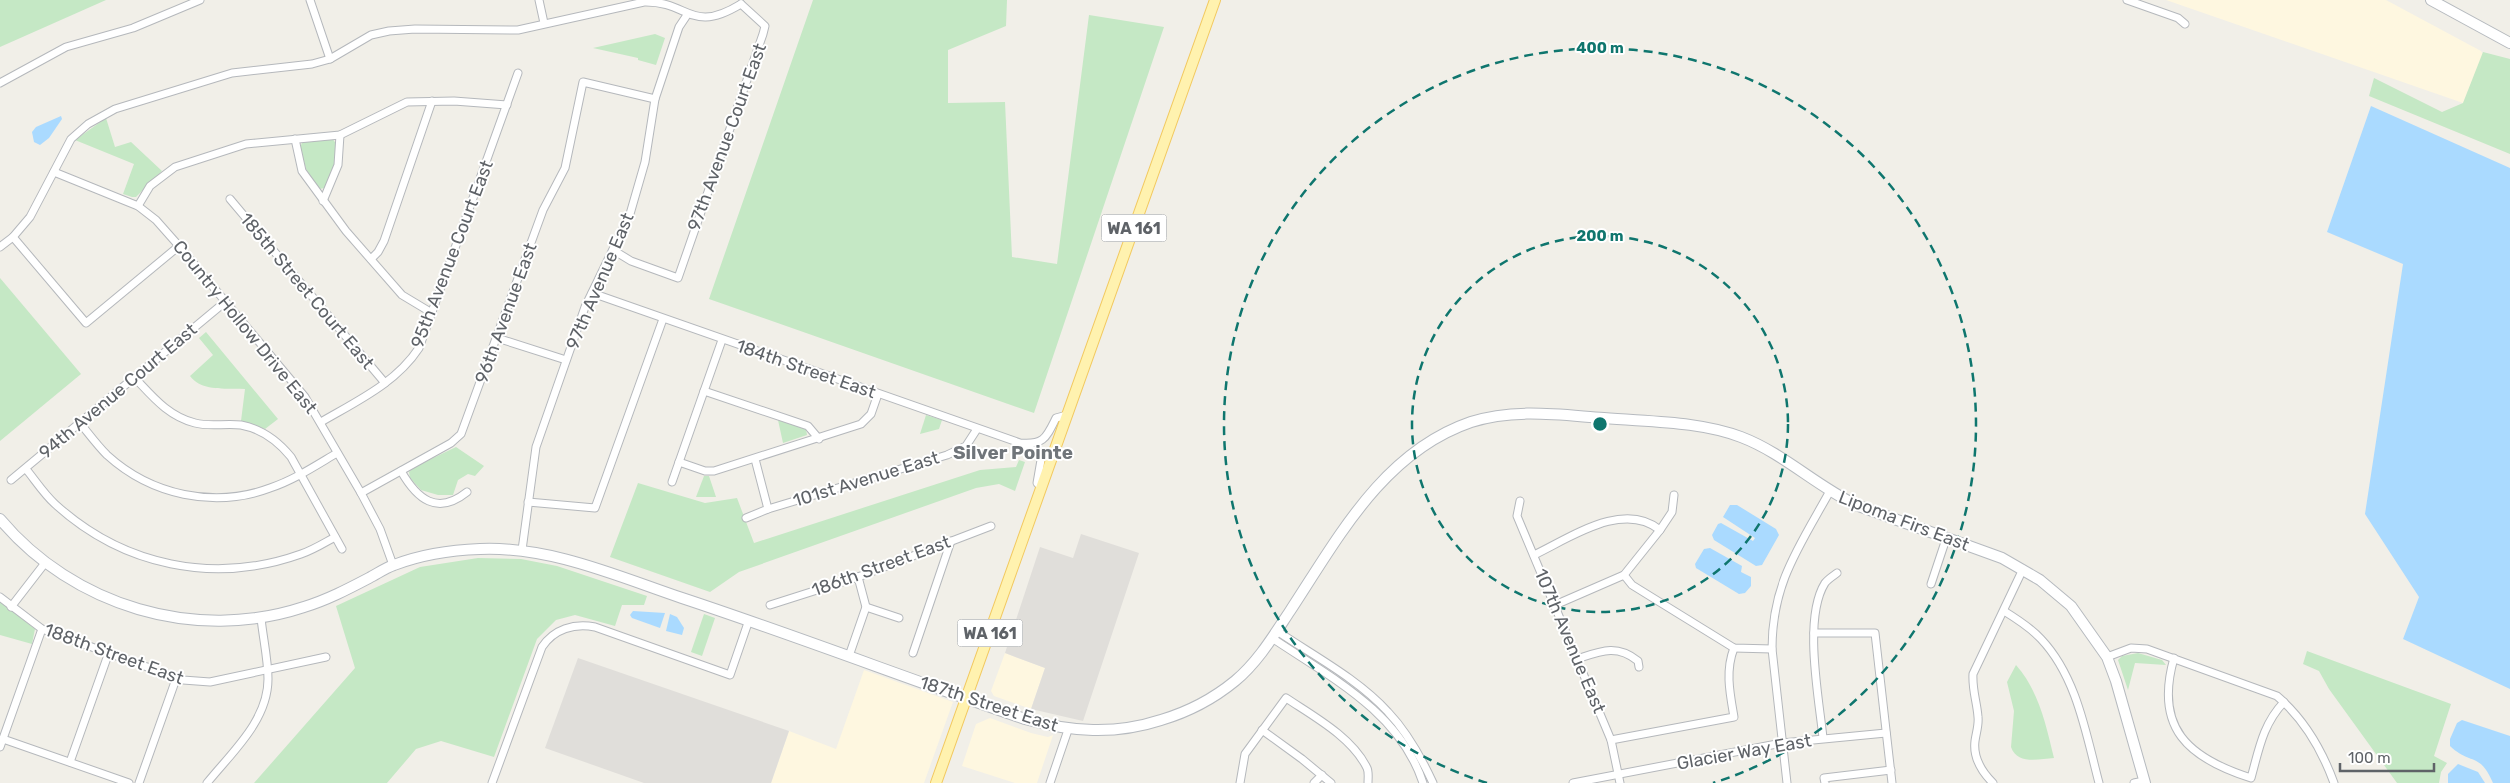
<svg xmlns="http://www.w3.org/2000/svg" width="2510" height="783" font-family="Rubik,sans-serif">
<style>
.commercial{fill:#fef7e0}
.industrial{fill:#e0deda}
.green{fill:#c5e8c5}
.water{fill:#aadaff}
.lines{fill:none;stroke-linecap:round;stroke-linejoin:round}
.street-casing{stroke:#b5b8bc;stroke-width:9}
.secondary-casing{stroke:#b6babf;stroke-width:12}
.primary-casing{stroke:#f2c960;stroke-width:12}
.street{stroke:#fff;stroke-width:7}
.secondary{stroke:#fff;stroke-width:10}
.primary{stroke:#fff2af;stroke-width:10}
.ring{fill:none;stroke:#0f766e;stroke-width:2.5;stroke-dasharray:9 6}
.labels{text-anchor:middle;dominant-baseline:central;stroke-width:4;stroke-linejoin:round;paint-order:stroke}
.shield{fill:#fff;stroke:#8f9295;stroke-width:1}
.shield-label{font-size:16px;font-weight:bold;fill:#5f6368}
.street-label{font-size:18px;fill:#5f6368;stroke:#fff}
.neighbourhood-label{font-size:19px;font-weight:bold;fill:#70757a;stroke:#fff}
.centre{fill:#0f766e;stroke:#fff;stroke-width:2.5}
.ring-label{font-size:15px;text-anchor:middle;font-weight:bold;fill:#0f766e;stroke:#fff;stroke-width:4;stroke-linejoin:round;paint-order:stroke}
</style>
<rect width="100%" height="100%" fill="#f1efe8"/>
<!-- commercial -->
<g class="commercial">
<path d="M2166 0H2386L2481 51 2483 54 2463 103Z"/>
<path d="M1005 653 1045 668 1031 709 994 696 991 691Z"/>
<path d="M864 670 953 702 924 783H771L789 731 836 749Z"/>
<path d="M990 718 1031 733 1048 737 1053 735 1037 783H1015L962 766 976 724Z"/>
</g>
<!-- industrial -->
<g class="industrial">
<path d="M1081 534 1139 553 1083 721 1031 709 1045 668 1005 653 1040 547 1073 558Z"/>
<path d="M578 658 789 731 771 783H644L545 748Z"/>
</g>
<!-- green -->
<g class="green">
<path d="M0 0H106L0 47Z"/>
<path d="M813 0H1007L1006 26 948 50V103L1005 102 1012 257 1057 264 1089 15 1164 27 1034 413 709 299Z"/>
<path d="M655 34 665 38 656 65 638 60V58L593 48Z"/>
<path d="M2483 52 2510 59V154L2369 96 2374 78 2442 112 2463 103Z"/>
<path d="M106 118 115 147 131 142 162 171 136 197H132L123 194 134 164 75 140Z"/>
<path d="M332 138 337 145 334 166 325 188 319 189 306 169 300 147 303 141Z"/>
<path d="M0 278 81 374 0 441Z"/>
<path d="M206 332 278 419 265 429 241 421 245 389C227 388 202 392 190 376L213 355 199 338Z"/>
<path d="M926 415 942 420 939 429 920 434Z"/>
<path d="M778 420 806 429 807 435 783 443Z"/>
<path d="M456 447 484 466 475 476 468 474 458 480 453 495H438L421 490 410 478 409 472 412 468Z"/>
<path d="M1019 460 1025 462 1015 491 999 484 976 488 739 572 710 592 610 557 638 483 705 503 737 498 754 543 980 470 1016 467Z"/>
<path d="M704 476H709L716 497H696Z"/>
<path d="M478 558 521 559 557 566 647 596 644 605H622L615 626 575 615 556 620 537 639 494 757 441 741 416 749 387 783H254L355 668 336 606 420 567Z"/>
<path d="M0 601 35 629 32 644 0 635Z"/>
<path d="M704 614 715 618 702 656 691 652Z"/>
<path d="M2307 651 2451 704 2434 756 2447 763 2441 772 2439 783H2397L2329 689 2319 671 2303 664Z"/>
<path d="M2138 653 2162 660 2166 665 2135 663 2128 690 2118 660 2122 656Z"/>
<path d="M2016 665C2039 691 2046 725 2054 758 2039 759 2017 765 2011 747L2014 711 2007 682Z"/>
</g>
<!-- water -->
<g class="water">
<path d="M2371 106 2510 168V689L2403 639 2419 597 2365 514 2403 264 2327 232Z"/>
<path d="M61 116 62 119 49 138 40 145 34 142 32 132 36 127Z"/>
<path d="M1730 505H1737L1776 529 1779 535 1762 565 1756 566 1714 540 1712 535 1718 524 1721 523 1753 541 1755 538 1723 517Z"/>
<path d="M1710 548 1742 566 1741 572 1751 577V586L1745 593 1739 594 1696 568 1695 564 1704 549Z"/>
<path d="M633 611 665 613 660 628 632 618 630 615Z"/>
<path d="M670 614 677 617 684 628 682 635 666 631Z"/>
<path d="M2462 720 2510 736V783H2493C2480 752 2470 765 2450 746V739L2457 723Z"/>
<path d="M2458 764 2478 772 2485 783H2448V774Z"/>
</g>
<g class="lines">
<!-- street casing -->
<g class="street-casing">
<g id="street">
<path d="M310 0 330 59"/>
<path d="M539 0 544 23"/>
<path d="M2127 0 2178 18 2185 24"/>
<path d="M0 83 66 47 133 28 200 0"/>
<path d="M295 139 302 171 346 231 402 295 432 313"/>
<path d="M54 172 138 206 156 220 179 246 305 397 361 493 380 529 393 565"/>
<path d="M230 199 385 383"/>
<path d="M323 201 338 165 340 135"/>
<path d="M138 206 150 186 175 167 246 144 340 135 407 102 454 101 507 105"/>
<path d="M13 237 86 323 179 246"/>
<path d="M0 247 13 237 30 217 71 139 88 124 115 109 232 73 312 64 330 59 371 35 389 31 415 29 518 30 644 2C690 1 690 35 741 4"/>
<path d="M613 250 631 261 678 278 763 34 765 26 741 4"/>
<path d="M371 259 378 252 384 241 432 101"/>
<path d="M592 293 1020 443C1044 445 1046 438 1056 418L1067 415"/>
<path d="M497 338 566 360"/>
<path d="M135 378C153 397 168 416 195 423 210 427 225 423 241 425 262 429 278 441 291 457L342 549"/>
<path d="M704 391 808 426 819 439"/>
<path d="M321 422C357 401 396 383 419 348L518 73"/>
<path d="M80 423C89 434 97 445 107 455 151 495 214 509 270 488 294 480 315 466 337 453"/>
<path d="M1023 444 1033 450 1041 460 1037 483 1042 488"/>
<path d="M755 459 768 509"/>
<path d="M679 462 705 471H714L861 424 871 414 878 394"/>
<path d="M26 469C35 480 44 494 55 504 123 566 214 585 301 554 313 550 324 543 335 537"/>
<path d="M401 471C417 499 437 516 467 492"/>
<path d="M11 480 225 302"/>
<path d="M672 482 722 340"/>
<path d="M361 493 451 443 461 434 543 210 565 168 583 82 655 99"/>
<path d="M1520 501 1517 516 1611 740 1620 783"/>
<path d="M528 502 595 508 663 319"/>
<path d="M746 518 768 509 947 455 966 446 977 429"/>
<path d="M522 550 536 447 585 307 630 214 645 162 655 99 679 27 687 15"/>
<path d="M1534 555C1570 538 1623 500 1660 530"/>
<path d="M1624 575 1632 585 1734 648 1772 649"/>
<path d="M1931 584 1946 539"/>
<path d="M0 597 42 629 183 680 210 682 326 657"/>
<path d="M770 605 858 577 991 526"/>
<path d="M1555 605 1624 575 1660 530 1672 512 1674 495"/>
<path d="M11 607 45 563"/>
<path d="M866 607 899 618"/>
<path d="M2004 611C2017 619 2031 628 2041 639 2077 677 2086 734 2099 783"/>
<path d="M1277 631C1314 656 1358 679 1388 712 1408 733 1421 757 1433 783"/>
<path d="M1814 633H1875L1892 783"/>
<path d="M1272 638C1330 677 1400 712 1423 783"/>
<path d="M913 653 951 541"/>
<path d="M849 656 866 607 858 577"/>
<path d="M2107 657 2131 648 2147 649 2277 696C2304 719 2322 750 2334 783"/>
<path d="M2174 658C2154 728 2188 758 2251 778 2259 749 2263 724 2284 702"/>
<path d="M1577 659C1601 651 1617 644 1638 661L1639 667"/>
<path d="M1262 730 1302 759 1331 783"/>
<path d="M1823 738C1819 698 1803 618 1825 583 1828 579 1833 576 1837 573"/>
<path d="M3 739 129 783"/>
<path d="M1611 740 1734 717C1730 694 1725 671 1734 648"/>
<path d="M0 747 42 629"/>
<path d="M70 762 108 655"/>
<path d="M139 783 176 679"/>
<path d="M207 783C231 753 268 721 268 679 268 659 263 638 261 618"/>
<path d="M492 783 542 647C554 629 574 623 595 627L730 675 749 620"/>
<path d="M1050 783 1068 730"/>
<path d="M1240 783 1245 754 1286 698C1313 716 1352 737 1367 768 1369 772 1368 778 1368 783"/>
<path d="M1314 783 1322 775"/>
<path d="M1573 783 1782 743 1886 733"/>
<path d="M1787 783 1772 649C1772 583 1799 547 1830 491"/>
<path d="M1825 783 1824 778 1891 770"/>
<path d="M1993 783C1982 772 1973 757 1975 741 1976 733 1979 725 1978 717 1977 702 1972 690 1973 674L2023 569"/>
<path d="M2134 783 2144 781"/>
</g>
</g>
<!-- secondary casing -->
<g class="secondary-casing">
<g id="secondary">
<path d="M2431 0 2510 43"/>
<path d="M0 519C73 606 195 643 304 607 327 600 348 589 369 578 377 574 385 568 394 565 420 555 452 550 480 549 550 546 617 576 682 598 797 636 911 680 1025 719 1071 732 1115 735 1161 720 1188 712 1213 699 1235 681 1258 662 1274 635 1290 611 1338 538 1383 452 1471 422 1514 408 1560 415 1604 418 1649 422 1699 421 1741 437 1783 453 1815 485 1856 505L2002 558 2040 580 2071 606 2107 657 2116 681 2145 783"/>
</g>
</g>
<!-- primary casing -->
<g class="primary-casing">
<path id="primary" d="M936 783 1215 0"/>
</g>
<!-- street -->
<use href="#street" class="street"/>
<!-- secondary -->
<use href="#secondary" class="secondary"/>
<!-- primary -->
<use href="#primary" class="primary"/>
</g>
<!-- distance rings -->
<g class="ring">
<circle cx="1600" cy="424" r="188"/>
<path d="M1487 783A376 376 0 1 1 1713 783"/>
</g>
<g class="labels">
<!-- shield labels -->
<g class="shield">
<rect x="1101.5" y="214.5" width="65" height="27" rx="4"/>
<rect x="957.5" y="619.5" width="65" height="27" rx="4"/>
</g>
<g class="shield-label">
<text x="1134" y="228">WA 161</text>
<text x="990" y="633">WA 161</text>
</g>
<!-- street labels -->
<g class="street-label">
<text transform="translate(727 137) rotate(-70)">97th Avenue Court East</text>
<text transform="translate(452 254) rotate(-69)">95th Avenue Court East</text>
<text transform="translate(600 281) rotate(-67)">97th Avenue East</text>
<text transform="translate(307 291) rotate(50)">185th Street Court East</text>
<text transform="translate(506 313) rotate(-70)">96th Avenue East</text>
<text transform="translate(245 327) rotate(51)">Country Hollow Drive East</text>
<text transform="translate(806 369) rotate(19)">184th Street East</text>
<text transform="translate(118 391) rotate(-40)">94th Avenue Court East</text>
<text transform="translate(866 479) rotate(-17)">101st Avenue East</text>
<text transform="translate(1904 521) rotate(21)">Lipoma Firs East</text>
<text transform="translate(881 566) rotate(-20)">186th Street East</text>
<text transform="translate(1570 641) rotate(67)">107th Avenue East</text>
<text transform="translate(114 654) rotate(20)">188th Street East</text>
<text transform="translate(989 704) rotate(18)">187th Street East</text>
<text transform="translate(1744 752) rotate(-10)">Glacier Way East</text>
</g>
<!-- neighbourhood labels -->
<g class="neighbourhood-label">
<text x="1013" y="452">Silver Pointe</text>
</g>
</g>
<circle cx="1600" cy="424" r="8" class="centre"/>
<g class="ring-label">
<text x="1600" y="53">400 m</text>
<text x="1600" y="241">200 m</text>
</g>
<!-- scale -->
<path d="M2340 763v8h94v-8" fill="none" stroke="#5f6368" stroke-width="2.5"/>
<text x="2348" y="763" font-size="15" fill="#5f6368" stroke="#ffffff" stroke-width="4" paint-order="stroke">100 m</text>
</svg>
